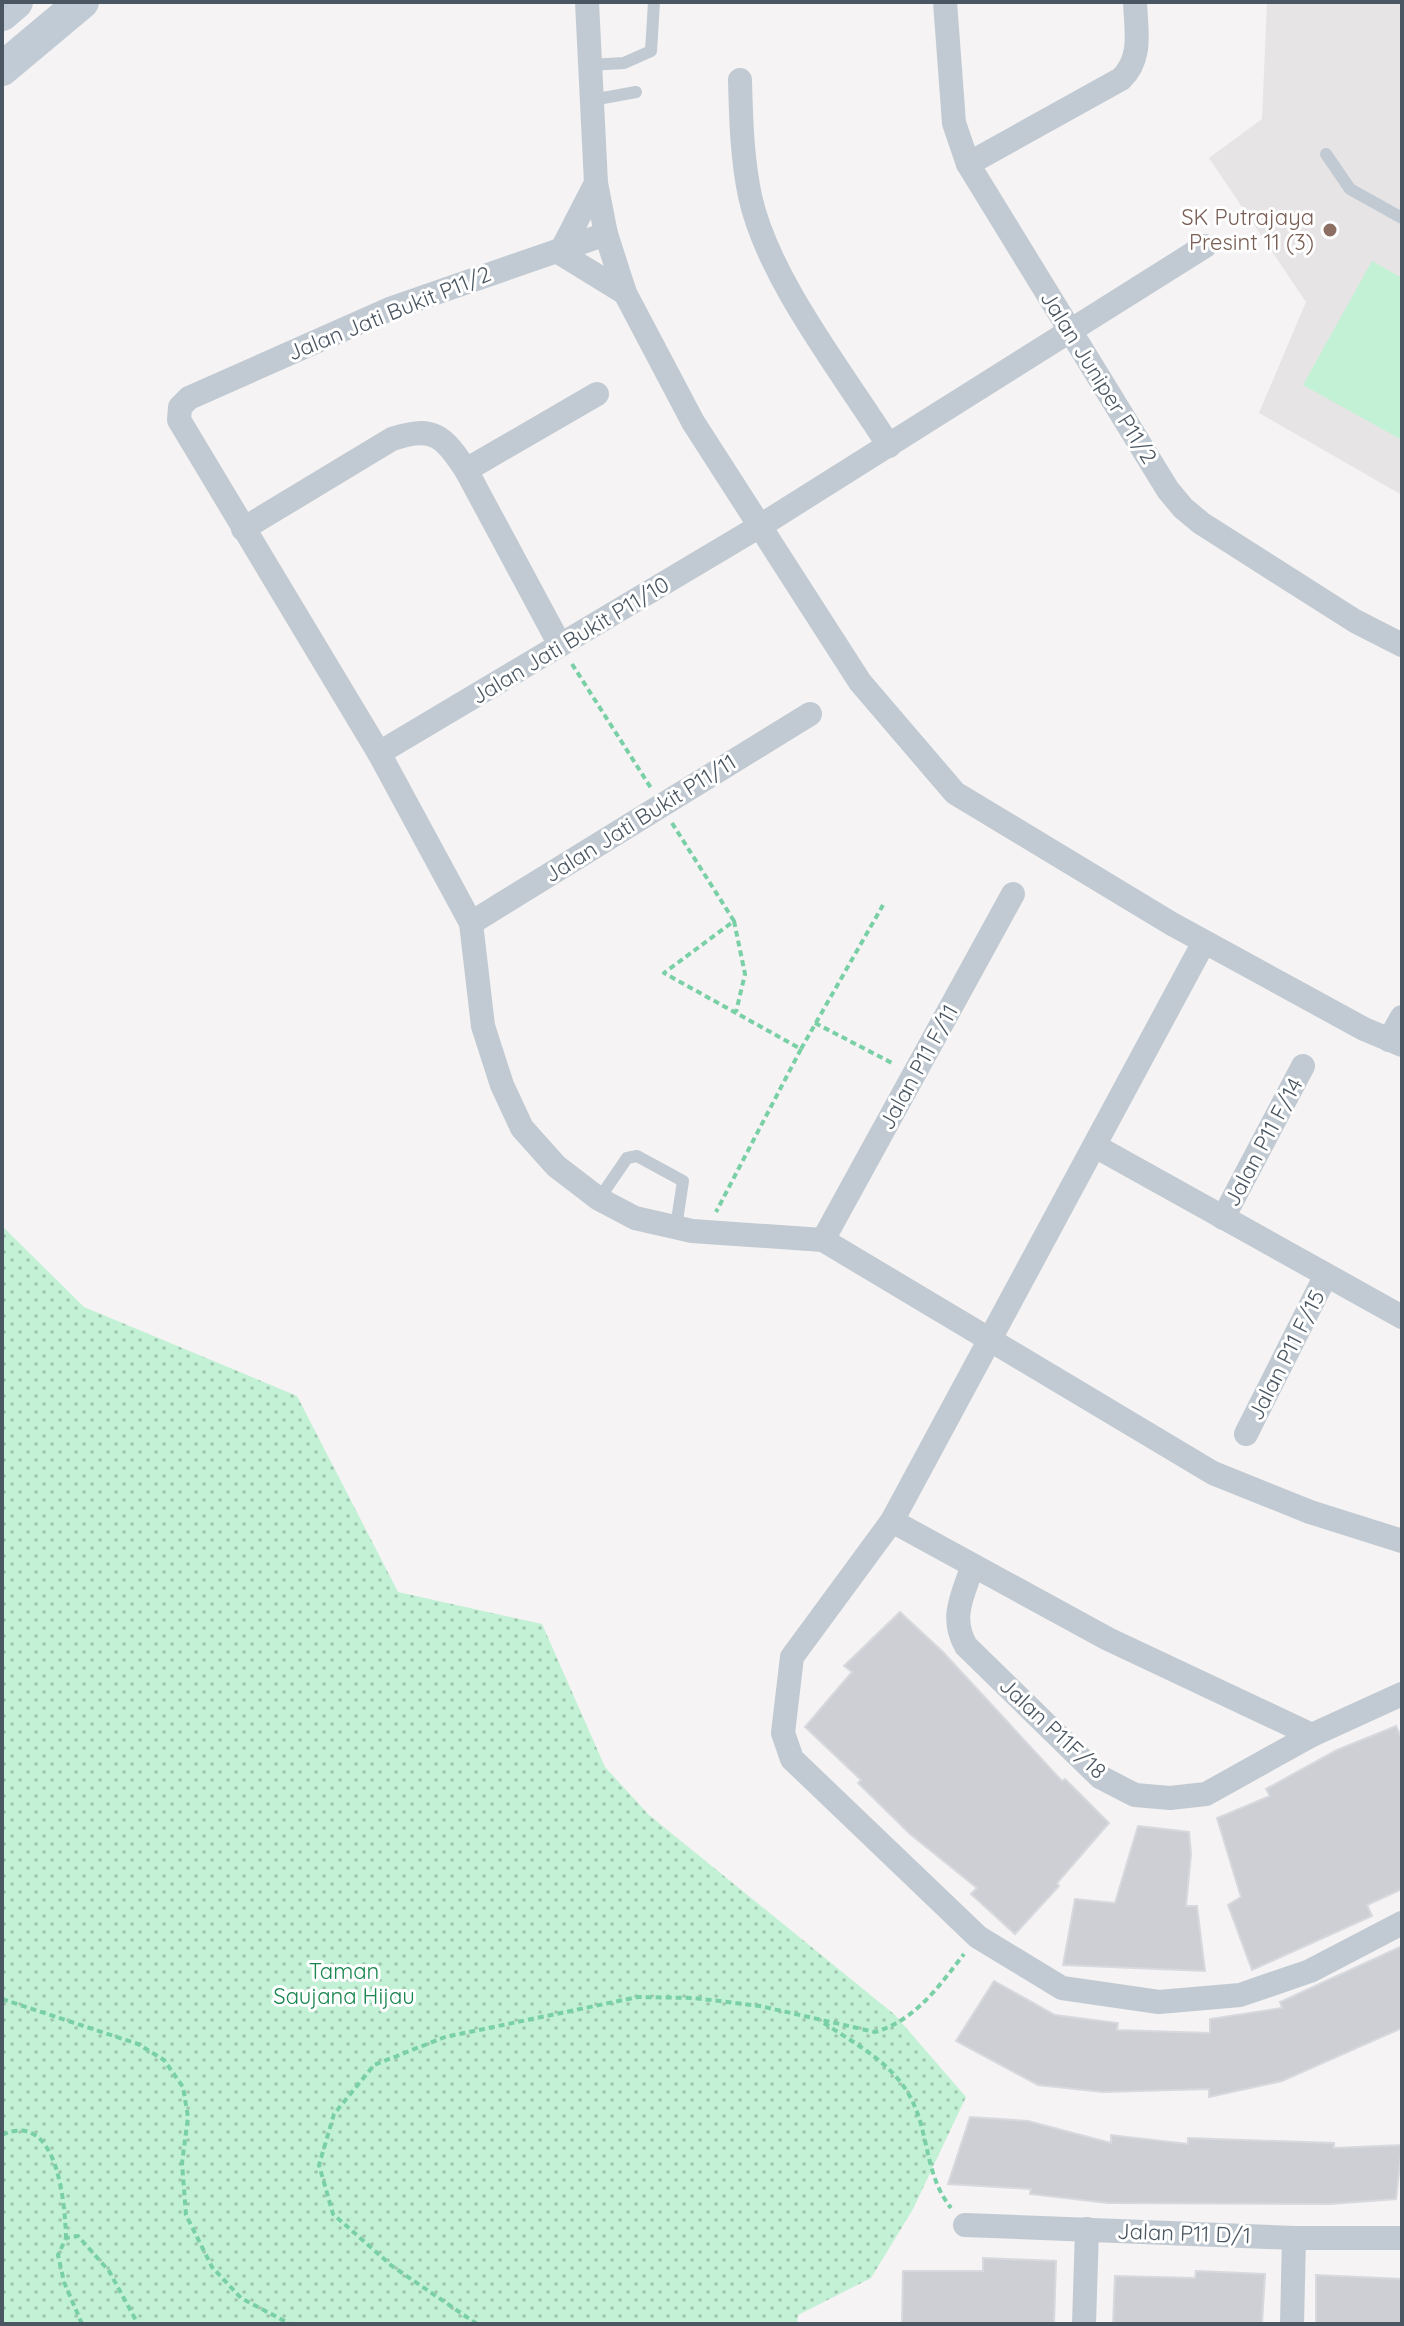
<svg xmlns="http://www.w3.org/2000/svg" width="1404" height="2326" font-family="Quicksand,sans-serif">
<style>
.education{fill:#e6e4e5}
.grass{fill:#c3f1d5}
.park{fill:url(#park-dots)}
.building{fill:#cdcfd5;stroke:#d7d9de;stroke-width:2}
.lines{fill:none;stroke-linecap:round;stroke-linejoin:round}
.path{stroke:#7ad0a6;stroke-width:4;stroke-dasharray:6 4;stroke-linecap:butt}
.service{stroke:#c1cad2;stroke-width:12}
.minor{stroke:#c1cad2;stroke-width:24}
.secondary{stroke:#c1cbd6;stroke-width:34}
.education-dot{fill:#8d6e63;stroke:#fff;stroke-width:3}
.labels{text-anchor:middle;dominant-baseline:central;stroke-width:6;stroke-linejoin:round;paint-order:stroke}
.education-label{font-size:22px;fill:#785e54;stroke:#fff;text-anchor:end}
.street-label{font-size:22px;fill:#4a5661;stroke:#fff}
.park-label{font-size:22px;fill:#17864f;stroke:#fff}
</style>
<defs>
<pattern id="park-dots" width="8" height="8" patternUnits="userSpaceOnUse" patternTransform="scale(2)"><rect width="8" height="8" fill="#c3f1d5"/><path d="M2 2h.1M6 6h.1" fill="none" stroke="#a0c6b0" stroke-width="1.8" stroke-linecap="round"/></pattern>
</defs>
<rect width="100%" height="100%" fill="#f5f3f3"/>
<!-- education -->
<path class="education" d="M1267 2H1402V495L1259 413 1306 302 1209 158 1262 119Z"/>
<!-- grass -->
<path class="grass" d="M1372 261 1402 278V440L1303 385Z"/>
<!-- park -->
<path class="park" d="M2 1226 84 1307 297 1396 398 1592 542 1624 605 1767 649 1815 895 2015 966 2097 913 2209 871 2278 798 2315 797 2324H2Z"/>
<!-- building -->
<g class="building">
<path d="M900 1612 943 1652 1062 1781 1065 1779 1109 1823 1057 1883 1059 1886 1015 1934 971 1894 977 1888 910 1834 858 1783 861 1780 805 1727 852 1672 844 1666Z"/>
<path d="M1396 1726 1402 1739V1889L1367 1905 1372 1916 1252 1970 1228 1905 1241 1897 1217 1818 1270 1796 1266 1789 1337 1750Z"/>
<path d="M1138 1826 1189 1832 1191 1854 1186 1906H1197L1205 1971 1063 1965 1075 1899 1115 1903Z"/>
<path d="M1402 1946V2028L1282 2081 1209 2097V2089L1103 2092 1038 2085 956 2041 994 1981 1055 2015 1118 2023 1117 2030 1210 2033V2019L1282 2008 1280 2002Z"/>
<path d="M970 2117 1028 2121 1111 2143V2135L1188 2144V2138L1334 2143V2148L1402 2145 1396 2199 1330 2204 1108 2203 1030 2194 1031 2189 948 2184Z"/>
<path d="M983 2258 1056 2261 1054 2324H902L903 2271H983Z"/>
<path d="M1196 2271 1265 2274 1262 2324H1113L1115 2276 1195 2278Z"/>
<path d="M1316 2275 1402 2279V2324H1316Z"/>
</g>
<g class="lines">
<!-- path -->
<g class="path">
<path d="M572 664 651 788"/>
<path d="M672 823 734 921 664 973 801 1049 716 1212"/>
<path d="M734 921 745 974 736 1012"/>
<path d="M815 1023 894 1064"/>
<path d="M801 1049 883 905"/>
<path d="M2 1999 138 2044 164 2060 183 2087 188 2117 182 2163 186 2215 212 2267 241 2298 290 2324"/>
<path d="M824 2023C854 2043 889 2061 908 2093 930 2129 923 2173 951 2208"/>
<path d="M2 2135C58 2109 65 2204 66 2238"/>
<path d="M82 2324 64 2282 58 2255 66 2238 78 2236 109 2271 138 2324"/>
<path d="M477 2324 392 2266 333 2214 319 2165 334 2114 374 2065 445 2037 638 1997 694 1998 760 2006 875 2032C916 2020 939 1986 964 1954"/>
</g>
<!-- service -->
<g class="service">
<path d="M589 65 624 63 651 51 654 2"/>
<path d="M592 100 636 92"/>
<path d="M1326 154 1350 189 1402 218"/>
<path d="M599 1199 627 1158 637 1156 683 1181 676 1227"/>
</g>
<!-- minor -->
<g class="minor">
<path d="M587 2 596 183 606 234 625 293 693 422 860 682 955 793 1172 924 1364 1029 1402 1045"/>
<path d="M945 2 954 123 968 164 1168 490 1183 508 1201 523 1355 621 1402 645"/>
<path d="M740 80C741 119 742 158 750 196 768 279 843 373 889 446"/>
<path d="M968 164 1121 79C1143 58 1136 30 1135 2"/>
<path d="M596 183 560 253 625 293"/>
<path d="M606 234 392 308 189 398 180 407 179 420 379 753 471 923 483 1026 502 1085 522 1128 556 1166 599 1199 635 1218 692 1231 823 1240 1213 1473 1310 1512 1402 1541"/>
<path d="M466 470 597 394"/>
<path d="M243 529 392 439C434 425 443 436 466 470L560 645"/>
<path d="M379 753 760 526 1205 246"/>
<path d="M471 923 810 714"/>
<path d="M1204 942 892 1521 792 1657 783 1733 792 1759 978 1937 1062 1988 1159 2002 1240 1995 1310 1971 1402 1923"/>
<path d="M1389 1040 1402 1017"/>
<path d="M1095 1146 1402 1317"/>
<path d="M1223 1218 1303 1066"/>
<path d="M823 1240 1013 894"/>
<path d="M1246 1434 1325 1277"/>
<path d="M892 1521 1108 1639 1312 1735"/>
<path d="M972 1568C962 1597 950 1618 966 1646L1100 1777 1135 1795 1170 1798 1206 1794 1312 1735 1402 1694"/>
<path d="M965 2225 1294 2238H1402"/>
<path d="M1084 2324 1087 2229"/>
<path d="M1292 2324 1294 2238"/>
</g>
<!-- secondary -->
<g class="secondary">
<path d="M2 14 16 2"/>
<path d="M2 69 82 2"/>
</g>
</g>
<!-- markers -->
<circle class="education-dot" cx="1330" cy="230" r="8"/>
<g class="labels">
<!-- education labels -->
<g class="education-label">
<text x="1314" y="217">SK Putrajaya<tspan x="1314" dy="25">Presint 11 (3)</tspan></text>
</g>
<!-- street labels -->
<g class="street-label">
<text transform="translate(389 313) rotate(-22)">Jalan Jati Bukit P11/2</text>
<text transform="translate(1099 377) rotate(58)">Jalan Juniper P11/2</text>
<text transform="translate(570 640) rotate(-31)">Jalan Jati Bukit P11/10</text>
<text transform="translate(640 818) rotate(-32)">Jalan Jati Bukit P11/11</text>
<text transform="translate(918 1067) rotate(-61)">Jalan P11 F/11</text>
<text transform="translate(1263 1142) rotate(-62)">Jalan P11 F/14</text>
<text transform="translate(1286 1355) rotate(-63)">Jalan P11 F/15</text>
<text transform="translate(1053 1728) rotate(43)">Jalan P11F/18</text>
<text transform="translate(1184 2233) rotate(2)">Jalan P11 D/1</text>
</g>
<!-- park labels -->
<g class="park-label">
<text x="344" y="1971">Taman<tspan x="344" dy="25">Saujana Hijau</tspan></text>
</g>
</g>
<!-- border -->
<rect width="1404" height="2326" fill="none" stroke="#4a5661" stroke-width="8"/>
</svg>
